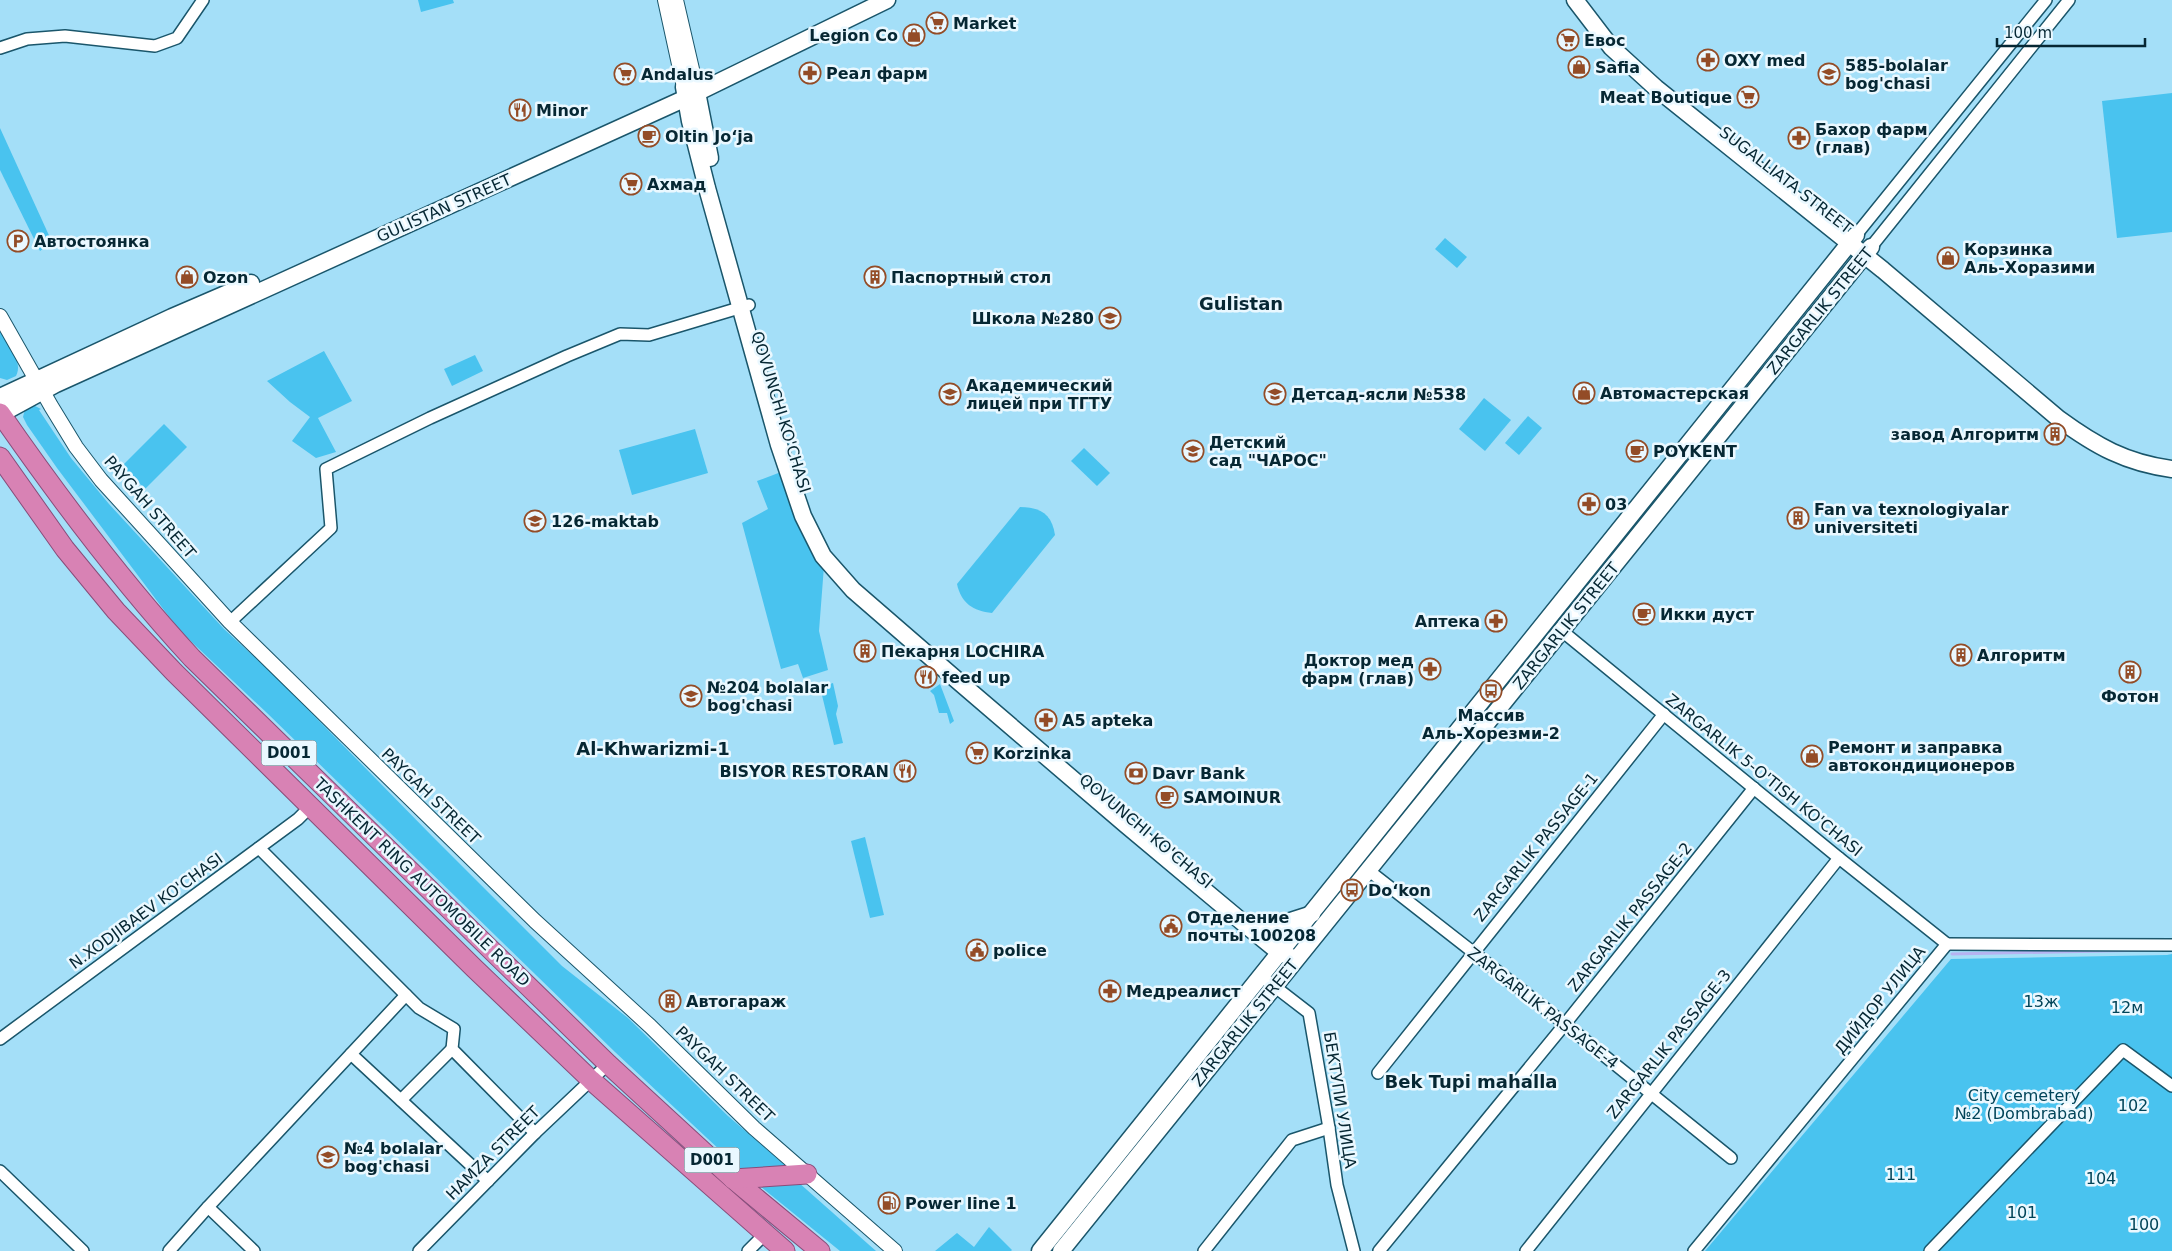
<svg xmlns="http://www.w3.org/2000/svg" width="2172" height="1251" font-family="'DejaVu Sans',sans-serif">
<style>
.green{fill:#49c3ef}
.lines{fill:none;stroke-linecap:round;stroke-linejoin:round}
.stream{stroke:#b6b3f1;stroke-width:3}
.minor-casing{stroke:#1a566b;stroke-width:14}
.tertiary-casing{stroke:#1a566b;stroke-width:16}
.secondary-casing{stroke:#1a566b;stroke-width:19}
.trunk-casing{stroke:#884d7a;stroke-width:21}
.minor{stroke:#fff;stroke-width:11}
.tertiary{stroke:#fff;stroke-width:14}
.secondary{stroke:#fff;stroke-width:16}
.trunk{stroke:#d882b4;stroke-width:19}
.labels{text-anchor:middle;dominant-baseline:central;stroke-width:5;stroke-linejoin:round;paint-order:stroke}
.shield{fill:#eaf8ff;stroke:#4a6670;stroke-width:1}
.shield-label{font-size:15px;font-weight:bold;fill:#062733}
.poi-label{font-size:16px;font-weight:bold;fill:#062733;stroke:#eaf8ff;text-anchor:start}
.street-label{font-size:16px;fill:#062733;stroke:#eaf8ff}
.park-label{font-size:16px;fill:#004459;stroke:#eaf8ff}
.neighbourhood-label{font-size:18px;font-weight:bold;fill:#062733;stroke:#eaf8ff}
</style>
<rect width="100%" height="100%" fill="#a4dff8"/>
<!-- green -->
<g class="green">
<path d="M418 0H453L454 3 421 12Z"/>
<path d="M2172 93V232L2117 238 2102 101Z"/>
<path d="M0 128 52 242 40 251 0 170Z"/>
<path d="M1445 238 1467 257 1457 268 1435 249Z"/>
<path d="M0 331C7 343 24 362 16 376L7 380 0 378Z"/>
<path d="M324 351 352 401 318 418 336 452 316 458 292 441 310 417 290 402 267 381Z"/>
<path d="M475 355 483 371 452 386 444 369Z"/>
<path d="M1484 398 1511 420 1485 451 1459 429Z"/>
<path d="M35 406 41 409 39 410 71 458 109 504 224 629 277 678 432 836 562 966 628 1018 728 1116 786 1166 745 1173 738 1167 615 1052 267 713 179 630 57 468 27 425 23 417 25 409Z"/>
<path d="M1528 416 1542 428 1519 455 1505 443Z"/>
<path d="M164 424 187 447 145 489 122 466Z"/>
<path d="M695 429 708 473 632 495 619 450Z"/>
<path d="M1084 448 1110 473 1097 486 1071 461Z"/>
<path d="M781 472 824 566 819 631 828 670 803 678 798 664 781 669 742 523 768 509 757 481Z"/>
<path d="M1020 507C1040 507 1052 514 1055 535L992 613C973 611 961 603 957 584Z"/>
<path d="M833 683 838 706 836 714 843 743 834 745 820 687Z"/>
<path d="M940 684 954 721 950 724 947 713H939L934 695 930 691Z"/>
<path d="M865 837 884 915 870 918 851 841Z"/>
<path d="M2172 954V1251H1705L1951 959 2167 955Z"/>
<path d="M798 1182 876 1251H840L760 1186Z"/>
<path d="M989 1227 1012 1250 1011 1251H935L957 1233 974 1247Z"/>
</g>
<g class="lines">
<!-- stream -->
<path class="stream" d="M1952 954 2151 950"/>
<!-- minor casing -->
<g class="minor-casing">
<g id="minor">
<path d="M0 48 27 39 65 36 155 46 177 38 203 0"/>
<path d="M1856 235 2046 0"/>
<path d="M1871 247 2069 0"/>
<path d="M230 622 331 528 326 469 430 418 567 356 620 334 649 335 749 305"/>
<path d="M1562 631 1839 858 1947 944"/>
<path d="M259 848 419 1008 454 1029 452 1049 535 1133"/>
<path d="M1368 870 1565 1024 1731 1158"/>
<path d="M1947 944 2172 945"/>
<path d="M1261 976 1309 1013 1329 1128 1337 1185 1354 1251"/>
<path d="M0 1039 298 819 310 807"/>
<path d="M351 1054 488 1181"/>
<path d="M1378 1073 1664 714"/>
<path d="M401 1100 452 1049"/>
<path d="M0 1171 83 1251"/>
<path d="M208 1207 254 1251"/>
<path d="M169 1251 208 1207 406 995"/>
<path d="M419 1251 535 1133 608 1064"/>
<path d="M748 1251 765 1234"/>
<path d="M1204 1251 1292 1140 1329 1128"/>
<path d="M1379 1251 1565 1024 1754 788"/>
<path d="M1526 1251 1839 858"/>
<path d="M1694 1251 1947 944"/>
<path d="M1930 1251 2123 1050 2172 1086"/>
</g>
</g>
<!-- tertiary casing -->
<g class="tertiary-casing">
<g id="tertiary">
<path d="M665 0 684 87"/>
<path d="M676 0 695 82"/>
<path d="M0 316 51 406 76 447 101 480 230 622 535 921 650 1026 754 1128 895 1251"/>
</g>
</g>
<!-- secondary casing -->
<g class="secondary-casing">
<g id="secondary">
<path d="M1575 0 1611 47 1656 88 1883 270 2059 419C2096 446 2126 463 2172 469"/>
<path d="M695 82 710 158"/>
<path d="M684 87 690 121 707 188 779 445 803 516 823 556 853 590 958 681 1125 824 1247 926 1280 953 1291 957"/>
<path d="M0 397 172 317 251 283"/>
<path d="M1 414 56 384 686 98 887 0"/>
<path d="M1261 925 1284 923 1312 914"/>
<path d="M1040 1251 1856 235"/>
<path d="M1061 1251 1871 247"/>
</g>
</g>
<!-- trunk casing -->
<g class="trunk-casing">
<g id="trunk">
<path d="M0 413C59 498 121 581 192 658L608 1064 733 1179 820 1251"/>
<path d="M0 457 65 549 116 611 174 672 474 968 591 1080 785 1251"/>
<path d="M733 1179 807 1174"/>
</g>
</g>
<!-- minor -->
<use href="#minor" class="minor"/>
<!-- tertiary -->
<use href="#tertiary" class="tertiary"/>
<!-- secondary -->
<use href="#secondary" class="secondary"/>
<!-- trunk -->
<use href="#trunk" class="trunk"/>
</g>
<!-- icons -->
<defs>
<g id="supermarket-ring" transform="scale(1.125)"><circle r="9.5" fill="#eaf8ff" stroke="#934c27" stroke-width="1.5"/><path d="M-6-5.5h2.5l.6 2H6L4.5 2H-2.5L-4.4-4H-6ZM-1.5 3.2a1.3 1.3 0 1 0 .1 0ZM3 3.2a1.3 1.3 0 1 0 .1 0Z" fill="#934c27"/></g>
<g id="shop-ring" transform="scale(1.125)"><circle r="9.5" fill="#eaf8ff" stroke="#934c27" stroke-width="1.5"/><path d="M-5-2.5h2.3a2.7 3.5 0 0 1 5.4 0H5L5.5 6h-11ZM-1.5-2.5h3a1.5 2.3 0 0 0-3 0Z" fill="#934c27"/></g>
<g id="pharmacy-ring" transform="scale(1.125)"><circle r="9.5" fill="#eaf8ff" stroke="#934c27" stroke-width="1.5"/><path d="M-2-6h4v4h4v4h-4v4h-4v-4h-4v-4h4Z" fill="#934c27"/></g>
<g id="school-ring" transform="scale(1.125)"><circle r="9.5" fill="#eaf8ff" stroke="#934c27" stroke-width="1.5"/><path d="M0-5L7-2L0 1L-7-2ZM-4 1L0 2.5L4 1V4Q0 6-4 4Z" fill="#934c27"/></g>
<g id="restaurant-ring" transform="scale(1.125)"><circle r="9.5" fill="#eaf8ff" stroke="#934c27" stroke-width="1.5"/><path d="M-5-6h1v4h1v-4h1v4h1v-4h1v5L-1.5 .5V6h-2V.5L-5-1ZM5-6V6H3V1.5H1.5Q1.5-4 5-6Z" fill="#934c27"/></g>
<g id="cafe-ring" transform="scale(1.125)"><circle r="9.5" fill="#eaf8ff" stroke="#934c27" stroke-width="1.5"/><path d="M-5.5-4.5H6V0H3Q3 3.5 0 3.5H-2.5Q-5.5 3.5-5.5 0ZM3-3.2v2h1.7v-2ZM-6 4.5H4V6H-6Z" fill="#934c27"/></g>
<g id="parking-ring" transform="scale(1.125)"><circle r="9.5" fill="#eaf8ff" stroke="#934c27" stroke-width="1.5"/><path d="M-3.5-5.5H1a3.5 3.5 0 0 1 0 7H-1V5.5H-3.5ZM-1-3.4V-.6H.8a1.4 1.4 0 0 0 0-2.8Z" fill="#934c27"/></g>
<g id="building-ring" transform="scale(1.125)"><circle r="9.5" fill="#eaf8ff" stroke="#934c27" stroke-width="1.5"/><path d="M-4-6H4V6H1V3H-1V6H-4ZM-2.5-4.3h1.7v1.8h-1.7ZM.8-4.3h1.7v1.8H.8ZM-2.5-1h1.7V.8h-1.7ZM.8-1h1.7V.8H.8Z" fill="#934c27"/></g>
<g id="university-ring" transform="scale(1.125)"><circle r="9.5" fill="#eaf8ff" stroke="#934c27" stroke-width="1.5"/><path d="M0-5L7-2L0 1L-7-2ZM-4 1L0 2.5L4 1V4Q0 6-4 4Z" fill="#934c27"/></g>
<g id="bus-ring" transform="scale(1.125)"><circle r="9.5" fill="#eaf8ff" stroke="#934c27" stroke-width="1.5"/><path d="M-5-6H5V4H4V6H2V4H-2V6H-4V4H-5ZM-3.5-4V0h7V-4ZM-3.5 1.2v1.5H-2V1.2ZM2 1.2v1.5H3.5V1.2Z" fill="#934c27"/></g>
<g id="bank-ring" transform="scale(1.125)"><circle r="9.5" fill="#eaf8ff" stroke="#934c27" stroke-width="1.5"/><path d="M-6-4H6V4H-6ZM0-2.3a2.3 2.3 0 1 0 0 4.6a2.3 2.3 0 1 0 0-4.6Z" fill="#934c27"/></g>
<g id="civic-ring" transform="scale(1.125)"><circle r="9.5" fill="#eaf8ff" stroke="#934c27" stroke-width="1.5"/><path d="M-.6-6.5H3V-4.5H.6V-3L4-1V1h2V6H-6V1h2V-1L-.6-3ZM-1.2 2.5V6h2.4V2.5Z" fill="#934c27"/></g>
<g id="fuel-ring" transform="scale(1.125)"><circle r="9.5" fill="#eaf8ff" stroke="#934c27" stroke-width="1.5"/><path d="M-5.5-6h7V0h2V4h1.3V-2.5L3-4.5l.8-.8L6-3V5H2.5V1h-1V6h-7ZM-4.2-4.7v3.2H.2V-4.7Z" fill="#934c27"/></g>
</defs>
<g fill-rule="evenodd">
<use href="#supermarket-ring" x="937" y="23"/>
<use href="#shop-ring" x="914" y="35"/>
<use href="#supermarket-ring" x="1568" y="40"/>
<use href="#pharmacy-ring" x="1708" y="60"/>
<use href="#shop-ring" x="1579" y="67"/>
<use href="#pharmacy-ring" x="810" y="73"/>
<use href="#supermarket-ring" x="625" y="74"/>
<use href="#school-ring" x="1829" y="74"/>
<use href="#supermarket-ring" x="1748" y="97"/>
<use href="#restaurant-ring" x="520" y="110"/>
<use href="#cafe-ring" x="649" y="136"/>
<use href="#pharmacy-ring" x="1799" y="138"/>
<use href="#supermarket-ring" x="631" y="184"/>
<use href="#parking-ring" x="18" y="241"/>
<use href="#shop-ring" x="1948" y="258"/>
<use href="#shop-ring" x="187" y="277"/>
<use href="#building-ring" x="875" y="277"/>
<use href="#school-ring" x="1110" y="318"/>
<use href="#shop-ring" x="1584" y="393"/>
<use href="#university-ring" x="950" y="394"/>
<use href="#school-ring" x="1275" y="394"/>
<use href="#building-ring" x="2055" y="434"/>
<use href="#school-ring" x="1193" y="451"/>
<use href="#cafe-ring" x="1637" y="451"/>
<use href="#pharmacy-ring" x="1589" y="504"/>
<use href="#building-ring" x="1798" y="518"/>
<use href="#school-ring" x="535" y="521"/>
<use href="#cafe-ring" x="1644" y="614"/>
<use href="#pharmacy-ring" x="1496" y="621"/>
<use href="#building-ring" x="865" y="651"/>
<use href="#building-ring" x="1961" y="655"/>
<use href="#pharmacy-ring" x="1430" y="669"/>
<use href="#building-ring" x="2130" y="672"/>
<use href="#restaurant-ring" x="926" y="677"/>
<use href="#bus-ring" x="1491" y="691"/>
<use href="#school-ring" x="691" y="696"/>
<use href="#pharmacy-ring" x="1046" y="720"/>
<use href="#supermarket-ring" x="977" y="753"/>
<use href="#shop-ring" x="1812" y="756"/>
<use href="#restaurant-ring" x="905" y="771"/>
<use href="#bank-ring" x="1136" y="773"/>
<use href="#cafe-ring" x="1167" y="797"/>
<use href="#bus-ring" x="1352" y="890"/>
<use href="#civic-ring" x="1171" y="926"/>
<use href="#civic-ring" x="977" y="950"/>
<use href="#pharmacy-ring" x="1110" y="991"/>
<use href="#building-ring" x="670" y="1001"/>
<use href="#school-ring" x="328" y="1157"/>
<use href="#fuel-ring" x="889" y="1203"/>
</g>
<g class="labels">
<!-- shield labels -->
<g class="shield">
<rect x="261.5" y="740.5" width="55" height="25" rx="4"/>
<rect x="684.5" y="1147.5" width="55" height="25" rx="4"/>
</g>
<g class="shield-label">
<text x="289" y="753">D001</text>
<text x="712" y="1160">D001</text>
</g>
<!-- poi labels -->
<g class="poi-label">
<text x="953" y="23">Market</text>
<text x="898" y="35" text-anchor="end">Legion Co</text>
<text x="1584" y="40">Евос</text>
<text x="1724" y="60">OXY med</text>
<text x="1845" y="65">585-bolalar<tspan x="1845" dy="18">bog'chasi</tspan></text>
<text x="1595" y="67">Safia</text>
<text x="826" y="73">Реал фарм</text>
<text x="641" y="74">Andalus</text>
<text x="1732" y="97" text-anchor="end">Meat Boutique</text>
<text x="536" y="110">Minor</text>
<text x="1815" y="129">Бахор фарм<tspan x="1815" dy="18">(глав)</tspan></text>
<text x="665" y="136">Oltin Joʻja</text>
<text x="647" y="184">Ахмад</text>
<text x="34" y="241">Автостоянка</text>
<text x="1964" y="249">Корзинка<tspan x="1964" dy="18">Аль-Хоразими</tspan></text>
<text x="203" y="277">Ozon</text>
<text x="891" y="277">Паспортный стол</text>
<text x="1094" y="318" text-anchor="end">Школа №280</text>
<text x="966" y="385">Академический<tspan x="966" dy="18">лицей при ТГТУ</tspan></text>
<text x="1600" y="393">Автомастерская</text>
<text x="1291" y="394">Детсад-ясли №538</text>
<text x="2039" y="434" text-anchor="end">завод Алгоритм</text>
<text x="1209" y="442">Детский<tspan x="1209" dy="18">сад "ЧАРОС"</tspan></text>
<text x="1653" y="451">POYKENT</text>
<text x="1605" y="504">03</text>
<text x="1814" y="509">Fan va texnologiyalar<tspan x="1814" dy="18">universiteti</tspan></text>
<text x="551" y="521">126-maktab</text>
<text x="1660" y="614">Икки дуст</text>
<text x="1480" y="621" text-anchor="end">Аптека</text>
<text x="881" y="651">Пекарня LOCHIRA</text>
<text x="1977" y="655">Алгоритм</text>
<text x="1414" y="660" text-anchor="end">Доктор мед<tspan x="1414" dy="18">фарм (глав)</tspan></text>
<text x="942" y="677">feed up</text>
<text x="707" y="687">№204 bolalar<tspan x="707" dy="18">bog'chasi</tspan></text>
<text x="2130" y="696" text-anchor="middle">Фотон</text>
<text x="1491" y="715" text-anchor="middle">Массив<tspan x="1491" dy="18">Аль-Хорезми-2</tspan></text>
<text x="1062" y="720">A5 apteka</text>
<text x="1828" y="747">Ремонт и заправка<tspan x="1828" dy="18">автокондиционеров</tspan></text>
<text x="993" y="753">Korzinka</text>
<text x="889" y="771" text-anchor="end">BISYOR RESTORAN</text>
<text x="1152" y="773">Davr Bank</text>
<text x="1183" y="797">SAMOINUR</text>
<text x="1368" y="890">Doʻkon</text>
<text x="1187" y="917">Отделение<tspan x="1187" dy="18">почты 100208</tspan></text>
<text x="993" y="950">police</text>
<text x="1126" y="991">Медреалист</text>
<text x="686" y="1001">Автогараж</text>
<text x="344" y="1148">№4 bolalar<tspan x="344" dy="18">bog'chasi</tspan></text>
<text x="905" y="1203">Power line 1</text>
</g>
<!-- street labels -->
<g class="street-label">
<text transform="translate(1786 180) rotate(38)">SUGALLIATA STREET</text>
<text transform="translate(444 208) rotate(-24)">GULISTAN STREET</text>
<text transform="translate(1820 311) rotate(-51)">ZARGARLIK STREET</text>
<text transform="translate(781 412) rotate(73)">QOVUNCHI KO'CHASI</text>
<text transform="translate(150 507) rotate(49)">PAYGAH STREET</text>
<text transform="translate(1566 626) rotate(-51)">ZARGARLIK STREET</text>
<text transform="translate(1764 775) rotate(39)">ZARGARLIK 5-O'TISH KO'CHASI</text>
<text transform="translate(431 796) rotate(44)">PAYGAH STREET</text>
<text transform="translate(1146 831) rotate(40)">QOVUNCHI KO'CHASI</text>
<text transform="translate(1536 847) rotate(-51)">ZARGARLIK PASSAGE-1</text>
<text transform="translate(422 882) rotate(44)">TASHKENT RING AUTOMOBILE ROAD</text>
<text transform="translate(146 911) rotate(-36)">N.XODJIBAEV KO'CHASI</text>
<text transform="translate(1630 917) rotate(-51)">ZARGARLIK PASSAGE-2</text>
<text transform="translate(1880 1000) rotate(-51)">ДИЙДОР УЛИЦА</text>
<text transform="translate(1543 1008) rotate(38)">ZARGARLIK PASSAGE-4</text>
<text transform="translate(1245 1023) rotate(-51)">ZARGARLIK STREET</text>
<text transform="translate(1669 1044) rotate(-51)">ZARGARLIK PASSAGE-3</text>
<text transform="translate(725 1074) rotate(44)">PAYGAH STREET</text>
<text transform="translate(1340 1100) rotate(81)">БЕКТУПИ УЛИЦА</text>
<text transform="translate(493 1153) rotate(-45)">HAMZA STREET</text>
</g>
<!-- park labels -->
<g class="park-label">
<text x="2041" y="1001">13ж</text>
<text x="2127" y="1007">12м</text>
<text x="2024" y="1095">City cemetery<tspan x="2024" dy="18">№2 (Dombrabad)</tspan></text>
<text x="2133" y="1105">102</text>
<text x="1901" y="1174">111</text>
<text x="2101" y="1178">104</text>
<text x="2022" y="1212">101</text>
<text x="2144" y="1224">100</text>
</g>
<!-- neighbourhood labels -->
<g class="neighbourhood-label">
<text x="1241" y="303">Gulistan</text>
<text x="653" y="748">Al-Khwarizmi-1</text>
<text x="1471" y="1081">Bek Tupi mahalla</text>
</g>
</g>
<!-- scale -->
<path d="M1997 38v8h148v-8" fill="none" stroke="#062733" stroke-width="2.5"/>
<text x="2004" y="38" font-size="15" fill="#062733" stroke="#eaf8ff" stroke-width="4" paint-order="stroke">100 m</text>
</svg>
